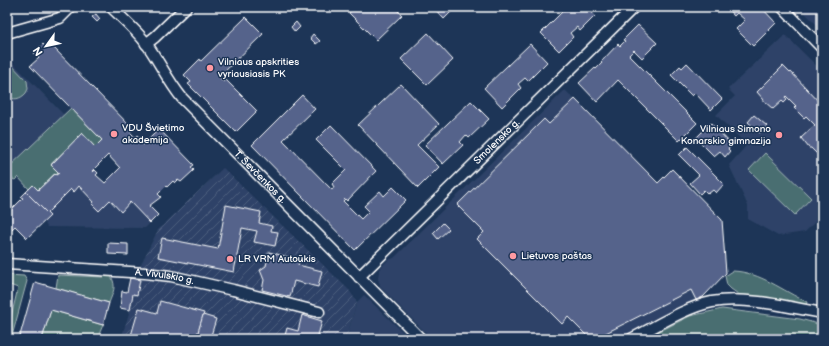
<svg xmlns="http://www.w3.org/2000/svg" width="829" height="346" font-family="'Balsamiq Sans',sans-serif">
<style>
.built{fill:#2e4367}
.industrial{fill:url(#industrial-furrows)}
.grass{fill:#496e71;stroke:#a4b6b8}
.building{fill:#55648b;stroke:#fff;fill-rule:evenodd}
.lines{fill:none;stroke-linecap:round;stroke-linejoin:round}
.minor-casing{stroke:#fff;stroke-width:13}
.minor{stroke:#1d3557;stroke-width:10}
.poi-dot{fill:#ff9aa2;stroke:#1d3557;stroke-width:1.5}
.labels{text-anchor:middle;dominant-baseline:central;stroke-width:3;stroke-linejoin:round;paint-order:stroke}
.poi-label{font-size:10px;fill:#fff;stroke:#1d3557;text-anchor:start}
.street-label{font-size:10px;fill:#fff;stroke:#1d3557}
</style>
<defs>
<pattern id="industrial-furrows" width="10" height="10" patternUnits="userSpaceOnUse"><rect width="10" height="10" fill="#2e4367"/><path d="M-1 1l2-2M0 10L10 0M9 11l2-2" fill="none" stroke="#4d5f7e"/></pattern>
</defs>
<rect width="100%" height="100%" fill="#1d3557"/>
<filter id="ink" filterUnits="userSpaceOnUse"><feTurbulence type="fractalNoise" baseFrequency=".025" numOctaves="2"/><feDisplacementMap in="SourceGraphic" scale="8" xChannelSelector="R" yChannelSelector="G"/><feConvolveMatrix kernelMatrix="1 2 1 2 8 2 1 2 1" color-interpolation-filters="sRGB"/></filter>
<g filter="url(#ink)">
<!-- built -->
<g class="built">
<path d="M799 7H822V30Z"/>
<path d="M785 35 822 71V215L805 232 778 236 748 219V206L729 165 747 145 716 115 735 96 728 89Z"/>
<path d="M7 57 64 115 7 169Z"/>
<path d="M565 90 658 183 672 169 722 220 726 273 703 297 617 339H432L381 288 378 279 379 271 382 266 388 260 394 258Z"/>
<path d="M79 186 94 202 92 204 110 200 121 212 130 202 150 223 145 228 47 227 44 221 47 213 71 189 74 192Z"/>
<path d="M364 295 410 339H346L357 302Z"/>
</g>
<!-- industrial -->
<path class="industrial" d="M223 168 349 290 357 302 346 339H121L130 310 133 294 137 295V272L158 230Z"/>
<!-- grass -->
<g class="grass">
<path d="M7 60 27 81 28 89 26 93C21 99 13 101 7 96Z"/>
<path d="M71 108 102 140 95 147 82 134 51 164 59 173 56 175 54 174 38 190 33 185 29 189 18 177 15 180 13 179 7 185V169Z"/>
<path d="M765 153 811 198 795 215 749 170Z"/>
<path d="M733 271C760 272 783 291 807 302L806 305 774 299 741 296 731 289 727 285 725 276Z"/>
<path d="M103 274 111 276C117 287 113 292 109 303L56 288 58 275 103 277Z"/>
<path d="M7 275 24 276 27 281 12 336 7 334 18 288 7 284Z"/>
<path d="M722 309 800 319 822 325V339H644L690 316Z"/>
<path d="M51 310 103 325 97 339H42Z"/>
</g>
<!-- building -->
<g class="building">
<path d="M355 7H394L402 15 376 40 349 13Z"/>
<path d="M433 7H456L444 19Z"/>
<path d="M567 7H587L595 16 580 31 577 27 570 33 573 37 559 51 541 33Z"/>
<path d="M726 7H761L776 23 753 46 736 29 745 20 737 13 734 16Z"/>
<path d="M96 14 100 19 97 22 92 17Z"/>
<path d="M246 17 263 34 219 77 224 82 226 80 257 111 236 132 188 84 191 82 184 75 200 59 201 61Z"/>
<path d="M296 22 300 27 295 32 291 27Z"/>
<path d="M638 25 657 43 642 58 634 50 629 55 697 123 679 141 618 80 597 102 579 83 595 68 596 69 602 63 601 62 618 44 620 46 625 41 623 40Z"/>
<path d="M428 33 453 60 427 85 401 59Z"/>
<path d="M313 34 320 41 316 44 310 38Z"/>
<path d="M43 44 48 49 52 46 133 129 130 132 135 137 137 135 141 139 139 141 143 145 159 129 194 165 191 167 194 170 181 182 178 180 175 183 173 181 167 187 166 186 158 194 161 197 149 206 158 215 150 223 130 202 121 212 110 200 99 211 92 204 94 202 79 186 74 192 71 189 47 213 26 192 33 185 38 190 55 174 56 175 59 173 51 165 82 133 95 147 102 140 30 66 39 58 34 53ZM108 155 120 168 105 183 96 175 98 173 95 170 93 172 92 171Z"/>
<path d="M530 44 547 62 528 81 525 78 518 84 521 88 502 107 484 88Z"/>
<path d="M687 63 722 99 711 110 695 93 692 96 671 75 680 66 682 68Z"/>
<path d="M783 66 790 73 791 72 822 105V151L818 155 811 148H809L801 138 815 125 806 116 804 118 794 108 796 106 786 96 785 97 787 100 784 103 782 101 773 109 764 101V100L757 92Z"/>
<path d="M401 84 439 124 417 145 439 167 418 188 358 125Z"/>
<path d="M302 95 315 109 283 140 332 190 334 187 332 184 346 170 316 140 331 125 376 171 347 201 345 199 343 201 361 219 369 211 364 206 380 191 384 196 393 187 406 200 355 250 252 145Z"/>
<path d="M575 99 658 183 672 169 722 220 726 273 703 297 696 300 691 290 594 339H590L568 317 562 324 477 239 484 232 457 205 544 119 549 124Z"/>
<path d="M471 101 489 119 469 138 466 135 460 142 463 145 443 164 425 145Z"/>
<path d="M754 115 767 126 760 133 748 122Z"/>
<path d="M711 123 732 145 728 149 730 151 725 157 720 151 714 156 696 138Z"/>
<path d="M687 147 724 184 716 193 713 190 708 194 704 190 700 194 690 183 699 175 679 155Z"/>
<path d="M26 192 50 216 27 238 15 226 11 230 7 225V214L23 198 21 197Z"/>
<path d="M226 205 261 212 259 223 272 226 271 231 278 232 275 246 254 242 257 231 242 228 234 272 158 257 162 238 218 249Z"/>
<path d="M443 223 449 229 438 239 433 233Z"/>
<path d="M108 243 128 244V255L108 254Z"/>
<path d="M269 252 300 260 298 265 322 271 318 287 294 281 290 297 262 290 264 280 260 270 266 266Z"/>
<path d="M130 278 140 280 137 295 133 294 130 310 120 308 122 291 127 292Z"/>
<path d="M35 282 109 303 103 325 51 310 42 339H19Z"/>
<path d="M160 301 204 313 196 339H130L139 308 157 313Z"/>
<path d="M203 315 216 319 210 339H196Z"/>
<path d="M302 315 322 321 317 339H284L287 328 298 331Z"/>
</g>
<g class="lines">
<!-- minor casing -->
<g class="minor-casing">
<g id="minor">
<path id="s1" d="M111 7C123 19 136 30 146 43 159 61 168 81 182 98L421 339"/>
<path d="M782 7 822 48"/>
<path d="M7 33 60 18 71 7"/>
<path d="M146 44 155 37 186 7"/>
<path id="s2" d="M7 264 145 273 171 276 233 290 319 312"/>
<path id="s3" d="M359 277 634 7"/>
<path d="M631 339C655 327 686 307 712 302 744 296 790 307 822 313"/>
</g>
</g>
<!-- minor -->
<use href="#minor" class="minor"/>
</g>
</g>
<!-- markers -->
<g class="poi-dot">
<circle cx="210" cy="68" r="4"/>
<circle cx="114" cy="134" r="4"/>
<circle cx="779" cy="135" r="4"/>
<circle cx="513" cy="256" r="4"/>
<circle cx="230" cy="259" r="4"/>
</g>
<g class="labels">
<!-- poi labels -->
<g class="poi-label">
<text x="218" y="62">Vilniaus apskrities<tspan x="218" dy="12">vyriausiasis PK</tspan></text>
<text x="122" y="128">VDU Švietimo<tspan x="122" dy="12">akademija</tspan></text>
<text x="771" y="129" text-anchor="end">Vilniaus Simono<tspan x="771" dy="12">Konarskio gimnazija</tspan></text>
<text x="521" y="256">Lietuvos paštas</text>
<text x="238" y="259">LR VRM Autoūkis</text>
</g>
<!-- street labels -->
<g class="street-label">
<text stroke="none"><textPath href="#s3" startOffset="193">Smolensko g.</textPath></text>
<text stroke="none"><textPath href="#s1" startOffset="227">T. Ševčenkos g.</textPath></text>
<text stroke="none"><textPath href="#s2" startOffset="158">A. Vivulskio g.</textPath></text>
</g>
</g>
<!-- margin -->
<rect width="829" height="346" fill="none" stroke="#1d3557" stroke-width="24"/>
<rect x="12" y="12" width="805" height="322" fill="none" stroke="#fff" stroke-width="1.5" filter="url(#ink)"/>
<!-- north arrow -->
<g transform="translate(46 46) rotate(237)" stroke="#1d3557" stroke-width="3" paint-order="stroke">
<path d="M0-3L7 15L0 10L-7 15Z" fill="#ffffff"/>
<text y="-6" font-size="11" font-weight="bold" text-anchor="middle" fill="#ffffff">N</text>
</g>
</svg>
